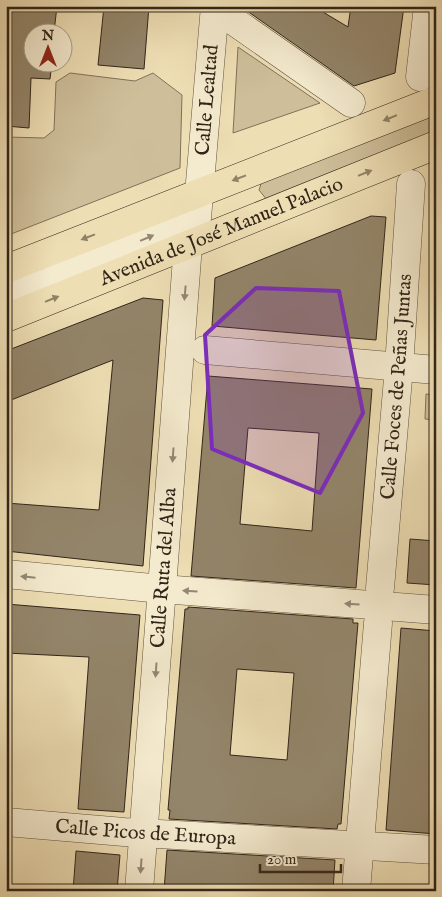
<svg xmlns="http://www.w3.org/2000/svg" width="442" height="897" font-family="'IM FELL English',serif">
<style>
.green{fill:#cebf9a;stroke:#80725a}
.building{fill:#93856a;stroke:#312519;fill-rule:evenodd}
.lines{fill:none;stroke-linecap:round;stroke-linejoin:round}
.minor-casing{stroke:#605340;stroke-width:29}
.major-casing{stroke:#312519;stroke-width:29}
.minor{stroke:#f4eace;stroke-width:28}
.major{stroke:#eedeb4;stroke-width:28}
.oneway{fill:#908266}
.oneway2{fill:#928874}
.marked{fill:#7b2cbf;fill-opacity:0.2;stroke:#7b2cbf;stroke-width:4;stroke-linejoin:round}
.labels{text-anchor:middle;dominant-baseline:central;stroke-width:4.5;stroke-linejoin:round;paint-order:stroke}
.street-label{font-size:20px;fill:#312519;stroke:#f4eace}
</style>
<rect width="100%" height="100%" fill="#eedeb4"/>
<filter id="stains"><feTurbulence type="fractalNoise" baseFrequency=".004" numOctaves="4"/><feColorMatrix values="0 0 0 0 .2 0 0 0 0 .09 0 0 0 0 .02 0 0 0 .5 -.17"/></filter>
<radialGradient id="worn" r=".72"><stop offset=".6" stop-color="#630" stop-opacity="0"/><stop offset="1" stop-color="#630" stop-opacity=".3"/></radialGradient>
<!-- green -->
<g class="green">
<path d="M238 47 320 103 233 133Z"/>
<path d="M70 73 135 81 153 73 182 95 180 168 6 236V137L44 138 54 130 56 82Z"/>
<path d="M436 112V135L267 200 259 190 262 181Z"/>
<path d="M426 394 436 395V420L425 419Z"/>
</g>
<!-- building -->
<g class="building">
<path d="M11 6H57L54 32H32V62H52L50 79 31 78 29 128 6 126V40H8Z"/>
<path d="M104 6H149L144 69 98 65Z"/>
<path d="M240 6H313L348 27 351 6H404L395 73 354 86Z"/>
<path d="M371 216 386 217 376 340 212 326 215 278Z"/>
<path d="M143 298 163 300 143 566 6 551V503L99 510 113 360 6 402V351Z"/>
<path d="M208 376 372 389 356 588 191 576ZM248 428 319 433 312 531 240 524Z"/>
<path d="M410 539 436 541V585L407 583Z"/>
<path d="M6 604 140 615 124 812 78 809 89 657 6 653Z"/>
<path d="M188 607 353 619V623H358L341 824H338L337 829 169 819 170 810H168L185 609H188ZM237 669 294 673 287 760 230 755Z"/>
<path d="M401 628 436 631V834L386 830Z"/>
<path d="M167 850 335 860 333 891H164Z"/>
<path d="M76 851 120 855 117 891H73Z"/>
</g>
<g class="lines">
<!-- minor casing -->
<g class="minor-casing">
<g id="minor">
<path d="M215 8 351 103"/>
<path d="M420 77 428 6"/>
<path id="s1" d="M6 299 24 289 197 218 215 6"/>
<path d="M205 350 436 370"/>
<path d="M6 574 162 589 436 610"/>
<path id="s2" d="M380 588 399 367 411 184"/>
<path id="s3" d="M6 822 124 832 436 850"/>
<path id="s4" d="M139 891 188 245"/>
<path d="M356 891 378 623"/>
</g>
</g>
<!-- major casing -->
<g class="major-casing">
<g id="major">
<path d="M6 269 436 100"/>
<path id="s5" d="M6 318 436 145"/>
</g>
</g>
<!-- minor -->
<use href="#minor" class="minor"/>
<!-- major -->
<use href="#major" class="major"/>
</g>
<!-- one-way arrows -->
<defs><path id="oneway-solid" d="M-6-.8H1V-3.2L6.5 0L1 3.2V.8H-6Z" transform="scale(1.25)"/></defs>
<g class="oneway">
<use href="#oneway-solid" transform="translate(390 118) rotate(158)"/>
<use href="#oneway-solid" transform="translate(365 173) rotate(-22)"/>
<use href="#oneway-solid" transform="translate(239 178) rotate(159)"/>
<use href="#oneway-solid" transform="translate(88 237) rotate(159)"/>
<use href="#oneway-solid" transform="translate(52 299) rotate(-22)"/>
</g>
<g class="oneway2">
<use href="#oneway-solid" transform="translate(147 238) rotate(-23)"/>
<use href="#oneway-solid" transform="translate(185 293) rotate(95)"/>
<use href="#oneway-solid" transform="translate(173 455) rotate(94)"/>
<use href="#oneway-solid" transform="translate(28 577) rotate(-174)"/>
<use href="#oneway-solid" transform="translate(190 591) rotate(-176)"/>
<use href="#oneway-solid" transform="translate(352 604) rotate(-176)"/>
<use href="#oneway-solid" transform="translate(156 670) rotate(94)"/>
<use href="#oneway-solid" transform="translate(141 866) rotate(94)"/>
</g>
<!-- marked area -->
<path class="marked" d="M256 288 339 291 363 413 320 493 212 449 205 335Z"/>
<g class="labels">
<!-- street labels -->
<g class="street-label">
<text stroke="none"><textPath href="#s1" startOffset="326">Calle Lealtad</textPath></text>
<text stroke="none"><textPath href="#s5" startOffset="232">Avenida de José Manuel Palacio</textPath></text>
<text stroke="none"><textPath href="#s2" startOffset="202">Calle Foces de Peñas Juntas</textPath></text>
<text stroke="none"><textPath href="#s4" startOffset="324">Calle Ruta del Alba</textPath></text>
<text stroke="none"><textPath href="#s3" startOffset="140">Calle Picos de Europa</textPath></text>
</g>
</g>
<!-- margin -->
<rect width="442" height="897" fill="none" stroke="#eedeb4" stroke-width="25"/>
<rect x="8" y="8" width="427" height="882" fill="none" stroke="#312519" stroke-width="2.5"/>
<rect x="12" y="12" width="417" height="872" fill="none" stroke="#312519"/>
<!-- north arrow -->
<g transform="translate(48 48)"><circle r="24" fill="#f4eace" stroke="#a69b86"/>
<path d="M0-4L9 19L0 12L-9 19Z" fill="#8f2418"/>
<text y="-8" font-size="14" font-weight="bold" text-anchor="middle" fill="#312519">N</text>
</g>
<!-- scale -->
<path d="M260 864v8h81v-8" fill="none" stroke="#312519" stroke-width="2.5"/>
<text x="267" y="864" font-size="15" fill="#312519" stroke="#f4eace" stroke-width="4" paint-order="stroke">20 m</text>
<rect width="100%" height="100%" filter="url(#stains)"/>
<rect width="100%" height="100%" fill="url(#worn)"/>
</svg>
